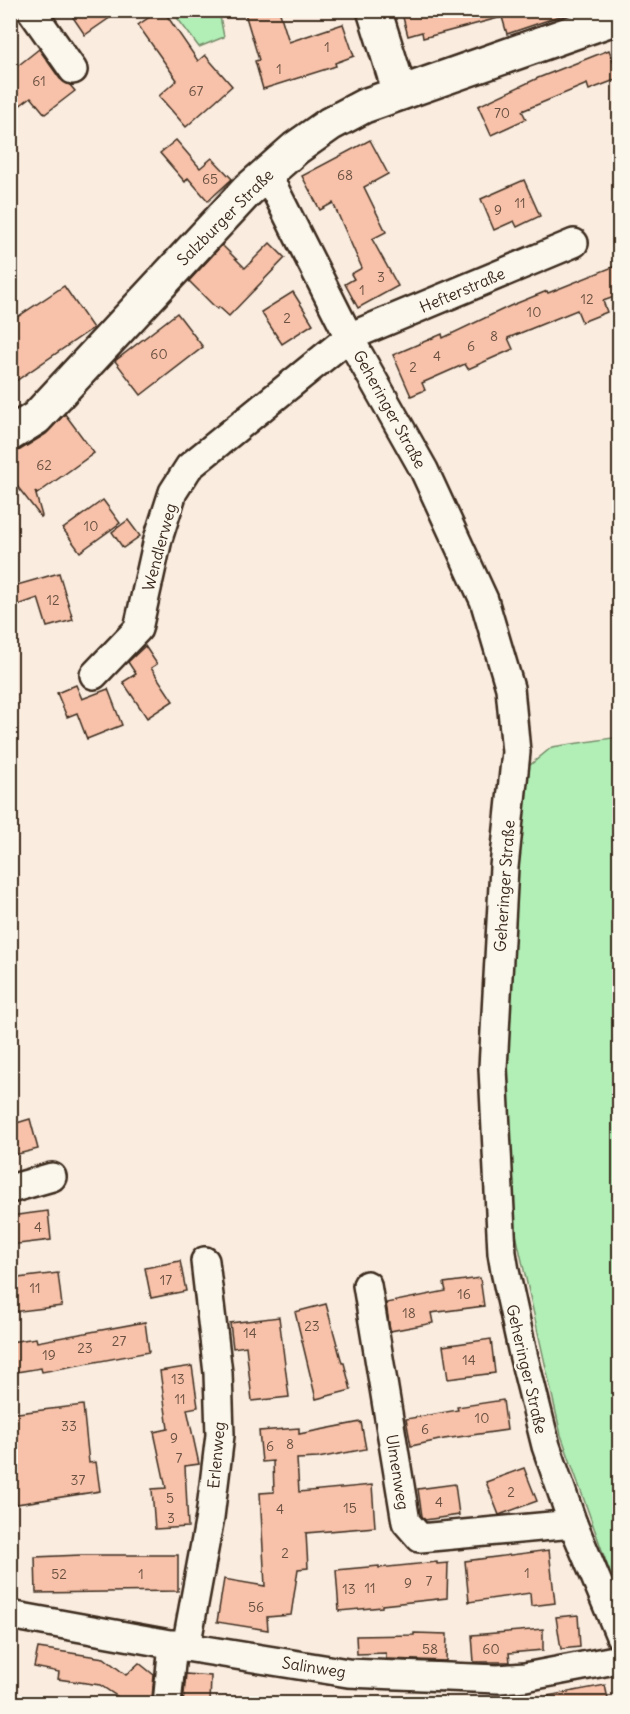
<svg xmlns="http://www.w3.org/2000/svg" width="630" height="1714" font-family="Delius,sans-serif">
<style>
.green{fill:#b1efb6;stroke:#768c6a;stroke-width:1.5}
.building{fill:#f7c2a9;stroke:#3b2a1e;stroke-width:1.5}
.lines{fill:none;stroke-linecap:round;stroke-linejoin:round}
.minor-casing{stroke:#3b2a1e;stroke-width:32}
.major-casing{stroke:#3b2a1e;stroke-width:38}
.minor{stroke:#fbf7ec;stroke-width:27}
.major{stroke:#fbf7ec;stroke-width:33}
.labels{text-anchor:middle;dominant-baseline:central;stroke-width:5;stroke-linejoin:round;paint-order:stroke}
.number-label{font-size:14px;fill:#6a5041}
.street-label{font-size:16px;fill:#3b2a1e;stroke:#fbf7ec}
</style>
<rect width="100%" height="100%" fill="#faecdf"/>
<filter id="ink" filterUnits="userSpaceOnUse"><feTurbulence type="fractalNoise" baseFrequency=".0167" numOctaves="2"/><feDisplacementMap in="SourceGraphic" scale="12" xChannelSelector="R" yChannelSelector="G"/><feConvolveMatrix kernelMatrix="1 2 1 2 8 2 1 2 1" color-interpolation-filters="sRGB"/></filter>
<g filter="url(#ink)">
<!-- green -->
<g class="green">
<path d="M172 11H219L224 37 199 47Z"/>
<path d="M619 737V1598L561 1435 511 1212 508 1068 519 832 529 766 552 747Z"/>
</g>
<!-- building -->
<g class="building">
<path d="M68 10H121L85 35Z"/>
<path d="M160 10H163L198 61 205 55 232 86 186 127 159 96 177 80 138 25Z"/>
<path d="M244 10H279L289 42 343 24 354 56 335 63 336 66 263 89 255 61 259 60Z"/>
<path d="M401 10H569V13L507 34 502 17 423 38 422 32 408 36Z"/>
<path d="M39 49 60 79 70 85 75 91 45 114 31 97 10 113V72Z"/>
<path d="M609 50 620 78 589 90 587 84 522 111 526 119 491 135 478 106 538 78Z"/>
<path d="M176 140 200 168 212 158 232 179 208 201 188 178 185 182 160 153Z"/>
<path d="M370 140 388 174 364 187 386 232 372 239 398 286 358 308 345 284 354 279 351 274 362 268 333 203 320 210 302 176Z"/>
<path d="M524 180 540 216 517 227 514 221 494 230 481 199Z"/>
<path d="M270 243 285 258 229 316 219 307 217 309 189 281 222 245 245 268Z"/>
<path d="M620 264V295L603 301 607 312 582 322 577 310 508 338 513 349 468 369 465 364 422 383 425 390 411 396 393 355 442 334 443 338 510 306 547 291 548 293Z"/>
<path d="M64 286 93 328 10 385V322Z"/>
<path d="M293 292 313 324 282 344 261 312Z"/>
<path d="M177 313 203 347 141 395 115 361Z"/>
<path d="M65 414 94 453 37 494 35 491 42 516 41 517 10 477V453L20 450 46 434Z"/>
<path d="M103 500 120 523 80 552 63 529Z"/>
<path d="M128 520 140 536 123 548 112 532Z"/>
<path d="M59 573 73 620 47 627 38 598 10 608V587Z"/>
<path d="M145 646 157 664 151 668 173 701 147 718 123 682 136 674 128 662Z"/>
<path d="M76 685 82 699 108 689 122 725 87 739 77 713 67 717 57 693Z"/>
<path d="M30 1119 38 1149 10 1156V1125Z"/>
<path d="M48 1211 51 1240 10 1245V1216Z"/>
<path d="M180 1261 186 1291 151 1298 145 1268Z"/>
<path d="M58 1273 62 1306 12 1312 10 1279Z"/>
<path d="M480 1278 484 1306 431 1313 433 1323 390 1331 386 1303 446 1291 444 1283Z"/>
<path d="M326 1304 342 1363H344L351 1390 316 1399 295 1312Z"/>
<path d="M279 1317 289 1397 252 1401 246 1346 233 1348 230 1323Z"/>
<path d="M145 1322 149 1352 42 1372 41 1368 10 1373V1342L36 1338 37 1342Z"/>
<path d="M491 1339 495 1373 448 1379 443 1346Z"/>
<path d="M192 1366 198 1407 187 1409 199 1464 185 1466 188 1527 155 1529 152 1489 166 1488 154 1432 168 1429 160 1371Z"/>
<path d="M503 1400 507 1430 444 1439 411 1446 406 1419 458 1410 457 1407Z"/>
<path d="M83 1405 89 1463 96 1462 100 1491 10 1505V1414Z"/>
<path d="M361 1422 366 1449 318 1458 297 1459 299 1492 372 1485 375 1527 306 1533 308 1568 298 1569 291 1615 267 1617 268 1630 217 1622 224 1579 265 1586 260 1493 274 1492 273 1461 262 1462 259 1431 299 1428V1434Z"/>
<path d="M524 1468 537 1501 499 1515 486 1482Z"/>
<path d="M455 1484 459 1515 425 1520 422 1516 418 1489Z"/>
<path d="M549 1550 555 1603 531 1606 530 1593 469 1602 465 1561Z"/>
<path d="M81 1555H178V1591L36 1593 35 1557Z"/>
<path d="M437 1562V1564L448 1563 447 1598 382 1605V1607L339 1611 336 1570 379 1566V1568Z"/>
<path d="M578 1615 580 1647 561 1649 556 1617Z"/>
<path d="M543 1629V1650L509 1653 510 1662H474L472 1635Z"/>
<path d="M414 1633 447 1634 446 1661 386 1659V1653L357 1654 356 1636 414 1635Z"/>
<path d="M38 1648 104 1658 126 1675 139 1663 154 1675 152 1698 149 1704H118V1697L100 1685 58 1679 59 1672 34 1667Z"/>
<path d="M186 1674 211 1676 210 1704H183Z"/>
<path d="M605 1685 609 1704H548L547 1696Z"/>
</g>
<g class="lines">
<!-- minor casing -->
<g class="minor-casing">
<g id="minor">
<path d="M31 10 73 70"/>
<path d="M267 174 349 337 424 470 484 600 510 688 516 752 504 867 493 1068 502 1253 505 1271 523 1354 546 1446 573 1524 620 1636"/>
<path d="M94 675 138 629 158 539 173 492 189 467 349 337 574 243"/>
<path d="M10 1189 52 1177"/>
<path d="M367 1285 406 1522 420 1538 573 1524"/>
<path d="M10 1615 186 1647 348 1673 498 1679 525 1677 620 1659"/>
<path d="M186 1647 210 1517 220 1435 218 1373 205 1261"/>
<path d="M167 1704 173 1644"/>
</g>
</g>
<!-- major casing -->
<g class="major-casing">
<g id="major">
<path d="M374 10 400 93"/>
<path d="M10 434 36 418 247 191 296 148 330 124 364 106 620 16"/>
</g>
</g>
<!-- minor -->
<use href="#minor" class="minor"/>
<!-- major -->
<use href="#major" class="major"/>
</g>
</g>
<g class="labels">
<!-- number labels -->
<g class="number-label">
<text x="327" y="47">1</text>
<text x="279" y="69">1</text>
<text x="39" y="81">61</text>
<text x="196" y="91">67</text>
<text x="502" y="113">70</text>
<text x="345" y="175">68</text>
<text x="210" y="179">65</text>
<text x="520" y="203">11</text>
<text x="498" y="210">9</text>
<text x="381" y="277">3</text>
<text x="362" y="290">1</text>
<text x="587" y="299">12</text>
<text x="534" y="312">10</text>
<text x="287" y="318">2</text>
<text x="494" y="336">8</text>
<text x="471" y="346">6</text>
<text x="159" y="354">60</text>
<text x="437" y="356">4</text>
<text x="413" y="367">2</text>
<text x="44" y="465">62</text>
<text x="91" y="526">10</text>
<text x="53" y="600">12</text>
<text x="38" y="1227">4</text>
<text x="166" y="1280">17</text>
<text x="35" y="1288">11</text>
<text x="464" y="1294">16</text>
<text x="409" y="1313">18</text>
<text x="312" y="1326">23</text>
<text x="250" y="1333">14</text>
<text x="119" y="1341">27</text>
<text x="85" y="1348">23</text>
<text x="49" y="1355">19</text>
<text x="469" y="1360">14</text>
<text x="178" y="1379">13</text>
<text x="180" y="1399">11</text>
<text x="482" y="1418">10</text>
<text x="69" y="1426">33</text>
<text x="425" y="1429">6</text>
<text x="174" y="1438">9</text>
<text x="290" y="1444">8</text>
<text x="270" y="1446">6</text>
<text x="179" y="1458">7</text>
<text x="78" y="1480">37</text>
<text x="511" y="1492">2</text>
<text x="170" y="1498">5</text>
<text x="439" y="1502">4</text>
<text x="350" y="1508">15</text>
<text x="280" y="1509">4</text>
<text x="171" y="1518">3</text>
<text x="285" y="1553">2</text>
<text x="527" y="1573">1</text>
<text x="59" y="1574">52</text>
<text x="141" y="1574">1</text>
<text x="429" y="1581">7</text>
<text x="408" y="1583">9</text>
<text x="370" y="1588">11</text>
<text x="349" y="1589">13</text>
<text x="256" y="1607">56</text>
<text x="430" y="1649">58</text>
<text x="491" y="1649">60</text>
</g>
<!-- street labels -->
<g class="street-label">
<text transform="translate(225 217) rotate(-45)">Salzburger Straße</text>
<text transform="translate(462 290) rotate(-23)">Hefterstraße</text>
<text transform="translate(390 409) rotate(61)">Geheringer Straße</text>
<text transform="translate(159 547) rotate(-75)">Wendlerweg</text>
<text transform="translate(504 886) rotate(-86)">Geheringer Straße</text>
<text transform="translate(527 1369) rotate(77)">Geheringer Straße</text>
<text transform="translate(216 1455) rotate(-85)">Erlenweg</text>
<text transform="translate(398 1472) rotate(81)">Ulmenweg</text>
<text transform="translate(314 1667) rotate(9)">Salinweg</text>
</g>
</g>
<!-- margin -->
<rect width="630" height="1714" fill="none" stroke="#fbf7ec" stroke-width="36"/>
<rect x="18" y="18" width="594" height="1678" fill="none" stroke="#3b2a1e" stroke-width="2" filter="url(#ink)"/>
</svg>
